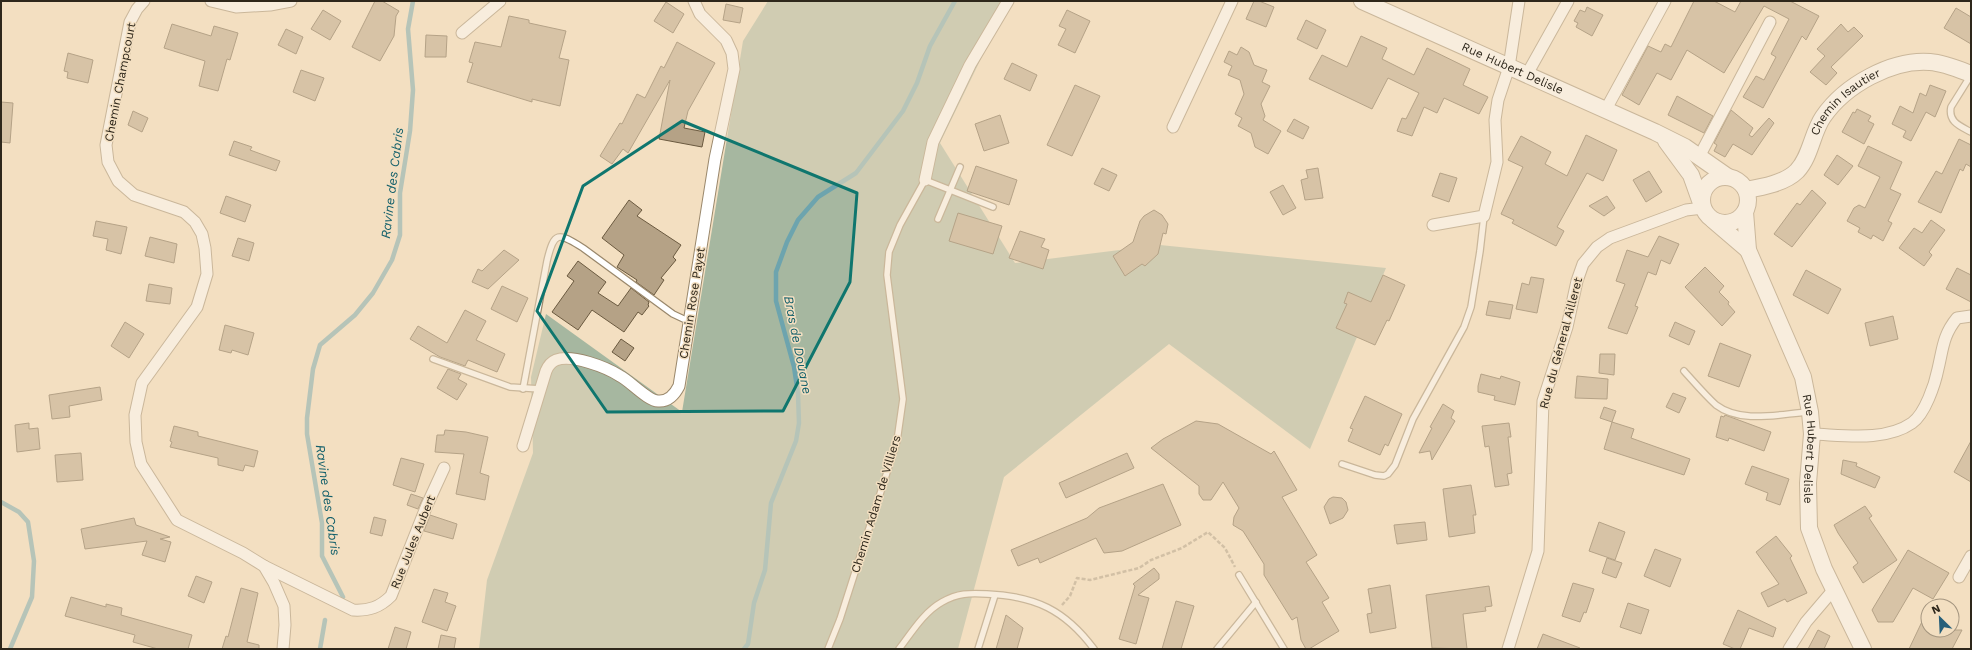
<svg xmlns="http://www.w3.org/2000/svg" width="1972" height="650" font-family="'Work Sans',sans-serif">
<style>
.green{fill:#a6b7a0}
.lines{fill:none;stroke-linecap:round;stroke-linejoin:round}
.stream{stroke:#6da4ae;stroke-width:4.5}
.building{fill:#b5a286;stroke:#6b5a40}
.lane-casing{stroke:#9a886c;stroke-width:8}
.street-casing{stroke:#9a886c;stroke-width:13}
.secondary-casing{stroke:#9a886c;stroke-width:18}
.path{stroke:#ab9c84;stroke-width:2.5;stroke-dasharray:4 2;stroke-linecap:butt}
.lane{stroke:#fff;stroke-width:5.5}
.street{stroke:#fff;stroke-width:11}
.secondary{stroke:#fff;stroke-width:16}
.marked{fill:none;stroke:#0f766e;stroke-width:3;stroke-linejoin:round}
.labels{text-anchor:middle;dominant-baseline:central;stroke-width:3;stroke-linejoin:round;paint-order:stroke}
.street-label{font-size:12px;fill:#2e271b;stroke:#f3dfc1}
.water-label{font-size:13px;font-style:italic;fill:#14606b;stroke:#f3dfc1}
</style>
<rect width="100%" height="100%" fill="#f3dfc1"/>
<!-- green -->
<path class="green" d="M768 1H1009L940 143 1015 263 1160 245 1386 268 1310 449 1169 344 1004 477 958 649H479L487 580 533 453 531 377 546 314 682 412 743 41Z"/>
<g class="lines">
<!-- stream -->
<g class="stream">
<path d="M1 502 19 512 28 522 34 561 32 597 10 649"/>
<path d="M343 597 322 556V523L307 434V418L313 369 320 345 355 315 373 293 392 260 400 235V193L410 131 413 90 408 29 413 1"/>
<path d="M320 649 325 620"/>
<path d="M744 649 748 644 754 603 765 570 771 503 796 441 799 423 798 394 794 367 776 301V272L787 242 798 220 818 197 856 173 903 111 917 83 930 46 955 1"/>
</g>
</g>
<!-- building -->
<g class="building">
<path d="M375 1H382L399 11 396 16 394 36 380 61 352 47Z"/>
<path d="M1254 1H1259L1274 7 1266 27 1246 19Z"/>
<path d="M1694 1H1714L1735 12 1741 1H1790L1819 16 1806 40 1802 36 1763 108 1743 97 1756 76 1764 80 1776 57 1771 54 1789 19 1764 6 1724 73 1687 50 1671 80 1657 73 1639 105 1622 95 1648 46 1661 52 1665 44 1671 47Z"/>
<path d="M666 2 684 14 673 33 654 21Z"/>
<path d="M726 4 743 8 740 23 723 20Z"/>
<path d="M1587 7 1603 15 1592 36 1576 27 1578 23 1574 21 1580 10 1585 12Z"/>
<path d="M1956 8 1971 17V44L1944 28Z"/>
<path d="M323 10 341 21 330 40 311 29Z"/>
<path d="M1067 10 1090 21 1075 53 1058 45 1066 29 1059 26Z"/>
<path d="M509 16 529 20V23L566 31 559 58 569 60 560 106 532 99V102L467 82 473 63 469 62 475 42 501 47Z"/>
<path d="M1306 20 1326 30 1317 49 1297 39Z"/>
<path d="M172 24 211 36 214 26 238 33 230 60 227 59 218 91 199 86 205 61 164 48Z"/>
<path d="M1841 24 1848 32 1854 27 1863 36 1831 67 1837 73 1826 85 1810 72 1825 56 1817 49Z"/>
<path d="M286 29 303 37 296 54 278 45Z"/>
<path d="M426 35 447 36 446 57H425Z"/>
<path d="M1361 36 1387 48 1382 59 1414 75 1427 48 1470 69 1463 85 1488 97 1479 114 1444 98 1437 113 1424 107 1412 136 1397 131 1402 118 1406 119 1419 93 1388 78 1372 109 1309 79 1322 55 1347 67Z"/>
<path d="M677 42 715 63 688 111 684 128 705 132 702 147 659 139 670 80 628 153 623 149 612 164 600 156 620 123 622 124 637 94 645 98 661 66 664 68Z"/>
<path d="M1241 47 1249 52 1254 65 1267 70 1262 82 1270 86 1261 104 1265 116 1263 120 1281 131 1268 154 1255 147 1251 133 1238 126 1242 118 1235 114 1244 94 1240 80 1228 75 1232 66 1224 62 1229 51 1237 55Z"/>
<path d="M68 53 93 60 88 83 67 78 68 72 64 71Z"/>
<path d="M1012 63 1037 75 1030 91 1004 79Z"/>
<path d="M301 70 324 78 315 101 293 92Z"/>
<path d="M1075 85 1100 96 1072 156 1047 145Z"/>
<path d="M1930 85 1946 91 1935 117 1926 112 1911 141 1903 137 1906 131 1892 124 1900 106 1913 113 1920 93 1926 96Z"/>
<path d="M1677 96 1713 116 1704 133 1668 115Z"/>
<path d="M1 102 13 103 10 143 1 142Z"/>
<path d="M1857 109 1871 116 1868 121 1874 124 1864 144 1842 132 1853 112 1855 113Z"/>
<path d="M1731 110 1753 128 1749 135 1752 137 1769 118 1774 123 1752 155 1733 144 1725 157 1714 151 1717 145 1714 143Z"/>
<path d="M133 111 148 118 142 132 128 125Z"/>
<path d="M1000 115 1009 143 984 151 975 124Z"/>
<path d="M1294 119 1309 127 1303 139 1287 131Z"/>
<path d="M1586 135 1617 150 1603 181 1587 173 1557 227 1564 231 1556 246 1512 223 1514 220 1501 214 1523 167 1508 160 1521 136 1551 152 1545 164 1567 176Z"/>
<path d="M1959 139 1971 145V167L1966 164 1963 171 1960 169 1941 213 1918 202 1936 171 1942 174Z"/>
<path d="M234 141 252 147 250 150 280 161 276 171 229 155Z"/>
<path d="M1868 146 1902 162 1890 189 1901 194 1888 221 1892 223 1883 241 1873 235 1871 239 1858 232 1860 228 1847 221 1854 208 1859 205 1865 208 1880 177 1858 166Z"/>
<path d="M1837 155 1853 166 1838 185 1824 175Z"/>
<path d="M976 166 1017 180 1009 205 967 191Z"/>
<path d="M1102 168 1117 175 1109 191 1094 184Z"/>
<path d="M1318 168 1323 198 1305 200 1301 180 1308 178 1306 170Z"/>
<path d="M1649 171 1662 192 1646 202 1633 180Z"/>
<path d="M1440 173 1457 178 1449 202 1432 196Z"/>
<path d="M1283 185 1296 208 1283 215 1270 192Z"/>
<path d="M1812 190 1826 203 1792 247 1774 234 1797 203 1800 205Z"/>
<path d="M226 196 251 205 245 222 220 213Z"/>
<path d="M1607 196 1615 208 1604 216 1589 206Z"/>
<path d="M629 200 642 210 637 216 681 245 673 257 676 260 661 278 664 280 654 295 636 282 637 280 617 267 624 255 602 238Z"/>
<path d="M1154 210 1162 215 1168 224 1166 234 1163 233 1158 254 1145 266 1142 264 1125 276 1113 256 1133 242 1140 221 1144 216Z"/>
<path d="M958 213 1002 226 993 254 949 241Z"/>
<path d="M1931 220 1945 230 1929 252 1932 255 1924 266 1899 248 1914 228 1922 233Z"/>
<path d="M96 221 127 227 121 254 106 250 108 239 93 236Z"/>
<path d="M1020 231 1045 239 1041 247 1049 250 1043 269 1009 258Z"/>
<path d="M1659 236 1679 244 1670 264 1661 260 1656 275 1648 272 1635 306 1638 307 1627 334 1608 328 1625 284 1616 281 1627 250 1648 257Z"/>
<path d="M150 237 177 244 174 263 145 256Z"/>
<path d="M238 238 254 243 249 261 232 256Z"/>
<path d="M504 250 519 260 488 289 472 282 478 269 482 271Z"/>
<path d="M578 261 606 282 598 293 618 306 631 288 649 302 648 305 649 306 642 315 638 312 624 332 592 310 578 330 552 312 574 281 567 276Z"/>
<path d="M1705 267 1724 286 1719 292 1729 302 1728 304 1735 312 1722 326 1685 287Z"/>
<path d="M1957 268 1971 275V302L1946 289Z"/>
<path d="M1806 270 1841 289 1828 314 1793 295Z"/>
<path d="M1383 275 1405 285 1389 321 1387 320 1375 345 1336 328 1347 304 1344 303 1348 292 1371 302Z"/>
<path d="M1531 277 1544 279 1537 313 1516 309 1522 283 1529 285Z"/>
<path d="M149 284 172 288 170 304 146 301Z"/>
<path d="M502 286 528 298 517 322 491 309Z"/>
<path d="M1489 301 1513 305 1510 319 1486 315Z"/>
<path d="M465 310 486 321 476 340 505 354 497 372 468 360 465 366 440 357 410 339 418 326 447 343Z"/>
<path d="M1893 316 1898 339 1870 346 1865 323Z"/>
<path d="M125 322 144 334 129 358 111 346Z"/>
<path d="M1675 322 1695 331 1689 345 1669 336Z"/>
<path d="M225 325 254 333 248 355 232 350 231 353 219 350Z"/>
<path d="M621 339 634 348 625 361 612 352Z"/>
<path d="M1720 343 1751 355 1739 387 1708 376Z"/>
<path d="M1600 354H1615L1614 375 1599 373Z"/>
<path d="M448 369 461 374 458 379 467 384 457 400 437 388Z"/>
<path d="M1481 374 1500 379 1501 376 1520 382 1515 405 1494 400 1495 396 1478 392V386Z"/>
<path d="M1577 376 1608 379 1607 399 1575 398Z"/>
<path d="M100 387 102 400 69 406 70 417 52 419 49 395Z"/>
<path d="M1673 393 1686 398 1679 413 1666 407Z"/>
<path d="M1365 396 1402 414 1388 446 1385 444 1380 455 1348 441 1353 429 1350 428Z"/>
<path d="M1443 404 1454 411 1451 418 1455 421 1432 460 1430 451 1419 453 1432 428 1430 427Z"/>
<path d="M1604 407 1616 411 1612 422 1600 418Z"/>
<path d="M1725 415 1771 432 1764 451 1729 438 1728 441 1716 437 1721 416 1724 417Z"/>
<path d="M1196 421 1218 424 1271 454 1274 451 1297 490 1282 497 1317 555 1306 562 1329 598 1322 602 1339 631 1309 649H1306L1301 640 1297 617 1292 620 1264 575V564L1243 531 1233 525 1234 517 1239 508 1223 482 1211 500H1203L1199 494V486L1151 448 1163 439Z"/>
<path d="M1612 422 1634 429 1631 438 1690 459 1684 475 1604 449Z"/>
<path d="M29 423V429L38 428 40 449 17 452 15 425Z"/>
<path d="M1509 423 1511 437H1508L1512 473 1507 474 1509 485 1495 487 1489 446 1485 447 1482 426Z"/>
<path d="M174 426 198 432V436L258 451 254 467 245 465 243 471 218 465V458L170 447 172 442 170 441Z"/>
<path d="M445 430 466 432 488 437 480 473 489 476 485 500 456 494 464 454 435 452 437 435H444Z"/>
<path d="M1971 441V482L1954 472Z"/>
<path d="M81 453 83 480 57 482 55 455Z"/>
<path d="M1127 453 1134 468 1066 498 1059 483Z"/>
<path d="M401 458 424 464 415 492 393 485Z"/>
<path d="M1843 460 1857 463 1856 466 1880 477 1875 488 1841 474Z"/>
<path d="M1752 466 1789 479 1780 505 1766 500 1768 493 1745 484Z"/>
<path d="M1163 484 1181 525 1122 551 1104 553 1096 538 1040 563 1038 558 1018 566 1011 550 1087 518 1099 508Z"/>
<path d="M1471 485 1476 515H1473L1475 533 1449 537 1443 489Z"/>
<path d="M411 494 423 498 418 509 407 505Z"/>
<path d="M1333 497 1342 498 1346 502 1348 510 1343 518 1330 524 1324 507 1329 499Z"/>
<path d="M1865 506 1872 516 1869 518 1897 560 1863 583 1853 567 1858 563 1838 533 1834 525Z"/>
<path d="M430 515 457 524 453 539 424 531Z"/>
<path d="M374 517 386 520 382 536 370 533Z"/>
<path d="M134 518 136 525 170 537 160 539 171 542 165 562 142 555 147 541 85 549 81 529Z"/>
<path d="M1425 522 1427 540 1397 544 1394 525Z"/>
<path d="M1599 522 1625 532 1615 560 1589 551Z"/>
<path d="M1776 536 1792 556 1790 558 1807 593 1787 602 1785 599 1768 607 1761 593 1779 584 1756 552Z"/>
<path d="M1655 549 1681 559 1670 587 1644 576Z"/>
<path d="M1908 550 1949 573 1933 599 1913 588 1893 622H1878L1872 610Z"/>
<path d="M1607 558 1622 563 1616 578 1602 573Z"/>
<path d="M1154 568 1159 574V579L1138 595 1149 598 1136 644 1119 639 1135 586 1133 584Z"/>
<path d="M196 576 212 582 204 603 188 596Z"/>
<path d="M1573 583 1594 589 1586 613 1584 612 1580 622 1562 616Z"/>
<path d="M1390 585 1396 628 1370 633 1367 614 1372 613 1368 589Z"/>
<path d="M1489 586 1492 606 1485 607 1486 611 1463 614 1467 649 1432 648 1426 595Z"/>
<path d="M241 588 258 593 247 642 259 645V649H222L226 636 228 637Z"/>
<path d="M434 589 448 593 445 602 456 606 447 631 422 622Z"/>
<path d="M71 597 106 607V604L122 608 121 615 192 635 188 649H158L133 642 135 635 65 616Z"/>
<path d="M1176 601 1194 606 1181 649H1162Z"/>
<path d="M1628 603 1649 610 1641 634 1620 627Z"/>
<path d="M1928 609V630H1962L1952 649H1909Z"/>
<path d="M1738 610 1776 628 1773 637 1749 628 1740 649H1735L1723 644Z"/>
<path d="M1006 615 1023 628 1017 649H996Z"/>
<path d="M395 627 411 632 406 649H388Z"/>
<path d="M1818 630 1830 636 1824 649H1808Z"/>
<path d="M1543 634 1580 648V649H1537Z"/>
<path d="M441 635 456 638 454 649H438Z"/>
</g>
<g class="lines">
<!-- lane casing -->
<g class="lane-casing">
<g id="lane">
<path d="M1971 75 1951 107C1948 122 1960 126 1971 132"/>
<path d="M938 219 960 167"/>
<path d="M433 359 510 387 540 389"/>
<path d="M1684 371C1694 382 1705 395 1716 405 1741 424 1779 414 1808 412"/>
<path d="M523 389 547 261C554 231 558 232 583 248L673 314 690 322"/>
<path d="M1342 464 1375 475 1384 476 1388 474 1395 465 1413 419 1464 327 1471 307 1480 251 1484 216"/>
<path d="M1239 575 1284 649"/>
<path d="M828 649 840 619 897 441 903 399 887 275 889 252 900 225 925 180 993 207"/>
<path d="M899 649C912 632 924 612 942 602 958 593 969 593 987 594 1035 596 1065 610 1094 649"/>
<path d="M978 649 995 595"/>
<path d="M1217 649 1256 602"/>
</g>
</g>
<!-- street casing -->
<g class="street-casing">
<g id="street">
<path d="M144 1 137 9 130 22 106 145 108 162 118 181 134 195 184 212 195 222 202 234 205 248 207 274 197 307 142 383 135 415 136 442 141 464 177 520 243 553 264 566 274 583 284 606 285 625 283 649"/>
<path d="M211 1 236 7 270 5 291 1"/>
<path d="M462 33 500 1"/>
<path d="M1526 76 1568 1"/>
<path d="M1605 111 1665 1"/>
<path d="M1173 127 1232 1"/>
<path d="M1699 157 1770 22"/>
<path d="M925 180 933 142 970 65 1008 1"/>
<path d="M1433 225 1484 216 1497 162 1495 120 1498 100 1509 67 1519 1"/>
<path d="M1812 434C1843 435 1885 442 1912 423 1925 414 1935 384 1938 369 1943 348 1943 335 1957 318L1971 316"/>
<path d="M523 446 546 371C548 366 551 362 556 360 572 354 606 367 620 376 630 381 648 401 658 401 668 402 675 394 679 386L715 159 734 69 732 53 726 40 700 14 694 1"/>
<path d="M264 566 353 610C369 611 380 607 391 596L427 505 444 468"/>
<path d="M1959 577 1971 556"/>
<path d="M1508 649 1538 551 1543 401 1567 327 1577 281 1583 264 1597 247 1610 238 1686 210 1703 208"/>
<path d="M1789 649 1806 622 1835 588"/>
</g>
</g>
<!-- secondary casing -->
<g class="secondary-casing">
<g id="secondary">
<path id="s1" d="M1362 1 1655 132 1685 147 1728 177"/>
<path d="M1666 141 1691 175 1701 203"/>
<circle cx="1725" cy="200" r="23"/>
<path id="s2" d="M1746 190C1763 187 1785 183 1797 171 1811 156 1812 133 1823 117 1845 85 1892 59 1930 62 1944 63 1958 69 1971 74"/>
<path id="s3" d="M1745 212 1748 250 1803 377 1810 412 1812 434 1808 483 1809 528 1824 569 1863 649"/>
<path d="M1714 221 1748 250"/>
</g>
</g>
<!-- path -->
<path class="path" d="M1062 605 1070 596 1077 578 1090 580 1139 568 1151 560 1182 548 1208 532 1225 548 1235 567"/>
<!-- lane -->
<use href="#lane" class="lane"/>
<!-- street -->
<use href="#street" class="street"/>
<!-- secondary -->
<use href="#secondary" class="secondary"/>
</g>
<!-- marked area -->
<path d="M0 0H1972V650H0ZM682 121 857 193 850 282 783 411 607 412 537 311 583 186Z" fill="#f3dfc1" fill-opacity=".55" fill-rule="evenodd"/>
<path class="marked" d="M682 121 857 193 850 282 783 411 607 412 537 311 583 186Z"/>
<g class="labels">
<!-- street labels -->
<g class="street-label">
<text stroke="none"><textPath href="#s1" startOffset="165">Rue Hubert Delisle</textPath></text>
<text transform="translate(120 82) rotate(-79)">Chemin Champcourt</text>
<text stroke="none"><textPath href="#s2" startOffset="142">Chemin Isautier</textPath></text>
<text transform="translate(692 303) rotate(-81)">Chemin Rose Payet</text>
<text transform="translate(1561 343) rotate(-75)">Rue du Géneral Ailleret</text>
<text stroke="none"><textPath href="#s3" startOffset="249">Rue Hubert Delisle</textPath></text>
<text transform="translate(876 504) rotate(-73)">Chemin Adam de Villiers</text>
<text transform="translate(413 542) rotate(-68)">Rue Jules Aubert</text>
</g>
<!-- water labels -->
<g class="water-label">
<text transform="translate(392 183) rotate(-83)">Ravine des Cabris</text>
<text transform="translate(798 345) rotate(79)">Bras de Douane</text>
<text transform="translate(328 500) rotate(82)">Ravine des Cabris</text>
</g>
</g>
<!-- border -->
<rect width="1972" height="650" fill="none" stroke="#2e271b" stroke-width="4"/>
<!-- north arrow -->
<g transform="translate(1940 618) rotate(336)"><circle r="19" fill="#f3dfc1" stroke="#a4957f"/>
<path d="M0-3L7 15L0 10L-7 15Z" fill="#275f79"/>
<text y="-6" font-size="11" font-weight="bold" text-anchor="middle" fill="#2e271b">N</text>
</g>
</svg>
